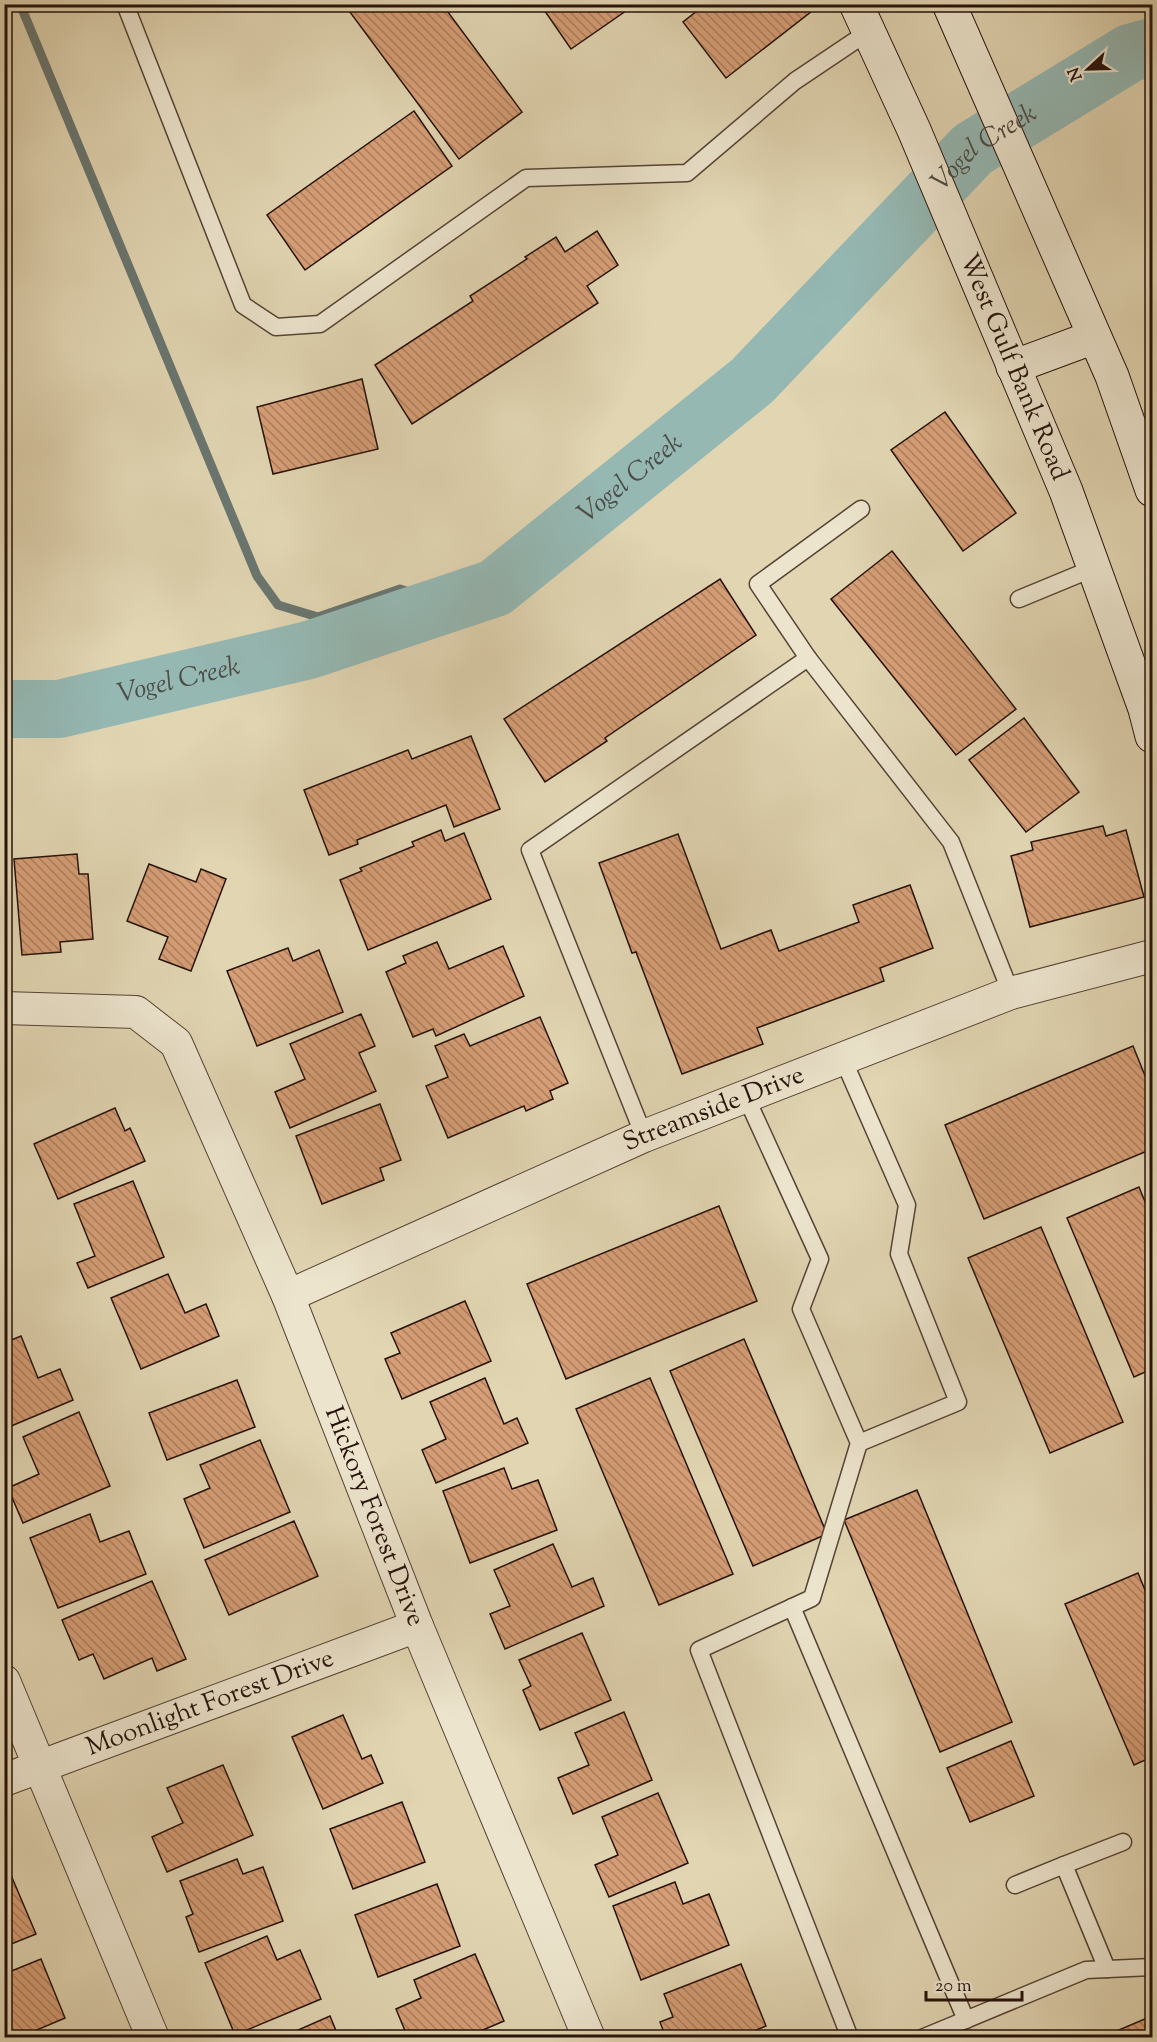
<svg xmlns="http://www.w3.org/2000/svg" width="1157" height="2042" font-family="'Sorts Mill Goudy',serif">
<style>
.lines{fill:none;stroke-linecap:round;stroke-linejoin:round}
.stream{stroke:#697670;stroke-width:9}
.river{stroke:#95b8b3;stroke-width:58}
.building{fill:url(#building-back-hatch);stroke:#26120b;stroke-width:1.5}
.lane-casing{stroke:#554335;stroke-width:19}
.street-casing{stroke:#554335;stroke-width:34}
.secondary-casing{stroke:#26120b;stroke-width:35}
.lane{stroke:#ece4cd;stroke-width:16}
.street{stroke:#ece4cd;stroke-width:32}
.secondary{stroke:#ece4cd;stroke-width:33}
.labels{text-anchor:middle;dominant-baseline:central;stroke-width:4.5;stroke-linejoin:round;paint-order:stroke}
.street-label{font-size:26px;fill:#26120b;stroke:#ece4cd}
.water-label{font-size:27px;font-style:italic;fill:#4d4c46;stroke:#ece4cd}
</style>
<defs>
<pattern id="building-back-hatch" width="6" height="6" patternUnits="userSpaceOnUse" patternTransform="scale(1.5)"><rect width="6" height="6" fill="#d69e76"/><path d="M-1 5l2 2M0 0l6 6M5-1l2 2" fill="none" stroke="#ad7f5f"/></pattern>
</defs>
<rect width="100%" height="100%" fill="#e1d5b2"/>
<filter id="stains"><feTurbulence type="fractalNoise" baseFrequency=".00333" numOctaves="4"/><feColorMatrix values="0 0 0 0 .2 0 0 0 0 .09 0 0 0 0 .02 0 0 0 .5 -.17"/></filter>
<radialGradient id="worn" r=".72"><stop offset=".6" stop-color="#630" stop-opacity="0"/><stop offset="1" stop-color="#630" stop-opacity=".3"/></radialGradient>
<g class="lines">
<!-- stream -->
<path class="stream" d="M20 4 257 576 278 605 318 617 400 589 446 604"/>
<!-- river -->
<path class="river" id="s1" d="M4 709H59L309 650 495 588 752 381 973 149 1130 53 1152 47"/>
</g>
<!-- building -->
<g class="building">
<path d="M344 4H442L522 112 459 159Z"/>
<path d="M540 4H627L630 8 571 49Z"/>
<path d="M706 4H807L812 11 726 78 683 22Z"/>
<path d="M414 111 452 166 305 270 267 215Z"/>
<path d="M597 231 618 265 587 286 598 303 412 424 375 365 473 301 470 296 527 259 525 257 556 237 565 252Z"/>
<path d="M362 379 378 449 273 474 257 407Z"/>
<path d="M945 412 1016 513 963 551 891 450Z"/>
<path d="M892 551 1016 709 956 755 831 599Z"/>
<path d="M720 579 756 635 605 738 607 741 545 782 504 719Z"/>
<path d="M1024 718 1079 792 1026 832 969 760Z"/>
<path d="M471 736 500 809 454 827 446 805 357 840 358 844 329 855 304 790 408 750 412 759Z"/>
<path d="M1103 826 1106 836 1126 830 1144 897 1030 927 1011 856 1033 850 1031 842Z"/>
<path d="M441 830 445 841 464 833 491 899 368 950 340 880 362 871 360 868 414 846 412 842Z"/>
<path d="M678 834 721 949 771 930 779 951 859 922 853 905 910 885 933 948 880 968 884 981 757 1028 763 1044 682 1074 636 952 632 953 599 863Z"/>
<path d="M77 854 79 874H88L93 939 60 942 61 952 22 955 14 859Z"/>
<path d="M149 864 196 882 201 869 226 879 191 971 159 959 168 937 127 921Z"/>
<path d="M437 942 449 969 503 946 524 996 436 1036 433 1029 413 1037 386 972 406 963 403 956Z"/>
<path d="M288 948 293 961 319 950 343 1012 257 1046 227 971Z"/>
<path d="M361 1014 375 1046 359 1053 376 1091 290 1128 275 1092 305 1079 290 1044Z"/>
<path d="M540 1017 568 1083 550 1091 553 1099 526 1111 524 1106 448 1138 426 1086 448 1077 435 1046 464 1034 470 1046Z"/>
<path d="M1133 1046 1152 1093V1149L984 1219 945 1125Z"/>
<path d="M380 1104 401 1160 380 1168 384 1180 322 1204 296 1136Z"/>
<path d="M115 1108 125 1131 130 1128 145 1161 58 1199 34 1144Z"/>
<path d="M133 1181 164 1257 88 1288 77 1263 95 1256 74 1204Z"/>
<path d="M1139 1187 1152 1219V1369L1134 1377 1067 1218Z"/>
<path d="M719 1206 757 1301 566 1379 527 1284Z"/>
<path d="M1041 1227 1123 1422 1050 1453 968 1258Z"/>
<path d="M168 1274 185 1313 206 1304 219 1336 141 1369 111 1298Z"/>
<path d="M465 1301 491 1361 402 1399 385 1359 400 1353 391 1333Z"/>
<path d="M21 1336 38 1378 60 1369 73 1400 4 1429V1343Z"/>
<path d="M744 1339 827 1534 753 1566 670 1371Z"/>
<path d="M485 1378 504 1424 517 1418 528 1443 436 1483 422 1450 446 1439 430 1402Z"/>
<path d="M650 1378 733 1574 659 1605 576 1409Z"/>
<path d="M237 1380 255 1427 167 1460 149 1413Z"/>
<path d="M79 1412 110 1486 23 1523 8 1488 39 1474 23 1437Z"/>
<path d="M260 1440 290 1512 204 1548 184 1499 210 1488 200 1465Z"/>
<path d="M504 1468 512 1489 538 1480 557 1530 470 1563 443 1491Z"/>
<path d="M917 1490 1012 1722 940 1752 844 1520Z"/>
<path d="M90 1514 100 1542 129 1531 146 1574 58 1608 30 1538Z"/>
<path d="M294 1521 318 1576 229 1615 205 1560Z"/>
<path d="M553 1544 572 1587 593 1578 604 1606 505 1649 490 1614 510 1606 494 1570Z"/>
<path d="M1138 1573 1152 1607V1757L1134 1765 1065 1604Z"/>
<path d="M152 1581 186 1659 157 1671 152 1658 104 1679 93 1654 79 1660 62 1620Z"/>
<path d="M582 1633 611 1700 540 1730 523 1690 531 1686 519 1660Z"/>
<path d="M624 1712 652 1780 573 1814 558 1778 589 1765 575 1733Z"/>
<path d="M343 1715 362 1759 371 1755 383 1783 323 1809 292 1737Z"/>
<path d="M1011 1741 1034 1796 970 1822 947 1768Z"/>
<path d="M223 1765 253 1835 167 1872 152 1837 183 1823 167 1788Z"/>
<path d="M658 1793 688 1863 609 1897 595 1865 618 1855 602 1817Z"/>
<path d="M402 1802 425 1862 353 1889 330 1829Z"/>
<path d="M237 1859 243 1874 263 1867 283 1921 199 1952 186 1917 193 1914 180 1881Z"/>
<path d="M5 1861 36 1934 4 1947V1862Z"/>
<path d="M675 1882 683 1904 709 1894 729 1945 641 1980 613 1906Z"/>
<path d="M437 1884 460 1946 378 1977 355 1915Z"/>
<path d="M267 1936 277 1960 300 1950 321 1999 235 2035 205 1963Z"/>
<path d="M475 1954 504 2021 464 2038H408L396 2009 421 1998 414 1980Z"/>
<path d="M41 1959 65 2018 18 2038H4V1974Z"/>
<path d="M741 1964 766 2026 737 2038H666L660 2022 673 2017 664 1994Z"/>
<path d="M330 2016 339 2038H280Z"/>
<path d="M1152 2016V2038H1100Z"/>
</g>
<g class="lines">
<!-- lane casing -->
<g class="lane-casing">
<g id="lane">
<path d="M125 4 243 305 276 327 320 324 526 178 687 173 795 81 868 32"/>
<path d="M861 509 758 584 808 658 951 842 1011 993"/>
<path d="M1019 599 1094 568"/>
<path d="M843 1059 907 1205 899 1254 958 1402 859 1443"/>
<path d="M746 1097 820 1259 801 1309 859 1443 812 1598 699 1650 850 2038"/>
<path d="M644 1136 530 850 808 658"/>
<path d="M792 1607 966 2020"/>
<path d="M1015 1885 1064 1865"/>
<path d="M1107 1969 1064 1865 1123 1842"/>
<path d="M922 2038 1086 1970 1152 1967"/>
</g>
</g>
<!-- street casing -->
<g class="street-casing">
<g id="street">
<path id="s2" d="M4 1008 136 1012 176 1043 288 1296 417 1626 589 2038"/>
<path id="s3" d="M288 1296 644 1136 1011 993 1152 956"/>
<path d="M4 1681 153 2038"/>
<path id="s4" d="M4 1780 417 1626"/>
</g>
</g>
<!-- secondary casing -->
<g class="secondary-casing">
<g id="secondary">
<path id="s5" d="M856 4 914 130 1066 491 1145 709 1152 736"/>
<path d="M949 4 1112 376 1152 490"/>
<path d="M1013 367 1094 337"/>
</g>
</g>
<!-- lane -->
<use href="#lane" class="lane"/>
<!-- street -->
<use href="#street" class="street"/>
<!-- secondary -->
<use href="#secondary" class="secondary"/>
</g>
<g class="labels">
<!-- street labels -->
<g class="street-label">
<text stroke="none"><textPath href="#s5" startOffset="396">West Gulf Bank Road</textPath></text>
<text stroke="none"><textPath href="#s3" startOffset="465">Streamside Drive</textPath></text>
<text stroke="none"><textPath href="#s2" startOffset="696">Hickory Forest Drive</textPath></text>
<text stroke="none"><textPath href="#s4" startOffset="220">Moonlight Forest Drive</textPath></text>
</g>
<!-- water labels -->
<g class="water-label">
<text stroke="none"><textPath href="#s1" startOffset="1168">Vogel Creek</textPath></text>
<text stroke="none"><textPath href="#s1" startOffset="682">Vogel Creek</textPath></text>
<text stroke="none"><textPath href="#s1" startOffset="178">Vogel Creek</textPath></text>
</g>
</g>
<!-- margin -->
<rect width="1157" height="2042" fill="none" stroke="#e1d5b2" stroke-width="24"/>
<rect x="6" y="6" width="1145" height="2030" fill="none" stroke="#26120b" stroke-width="3"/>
<rect x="12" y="12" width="1133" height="2018" fill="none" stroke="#26120b" stroke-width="1.5"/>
<!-- north arrow -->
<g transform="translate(1088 69) rotate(248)" stroke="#ece4cd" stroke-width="4.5" paint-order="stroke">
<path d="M0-4.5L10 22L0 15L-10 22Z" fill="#26120b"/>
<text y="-9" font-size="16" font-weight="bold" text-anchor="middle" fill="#26120b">N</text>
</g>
<!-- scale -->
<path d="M926 1991v9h96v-9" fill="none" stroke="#26120b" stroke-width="3"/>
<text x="935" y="1991" font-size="18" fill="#26120b" stroke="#ece4cd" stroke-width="4.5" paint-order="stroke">20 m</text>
<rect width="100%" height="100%" filter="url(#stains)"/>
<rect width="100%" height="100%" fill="url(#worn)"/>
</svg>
